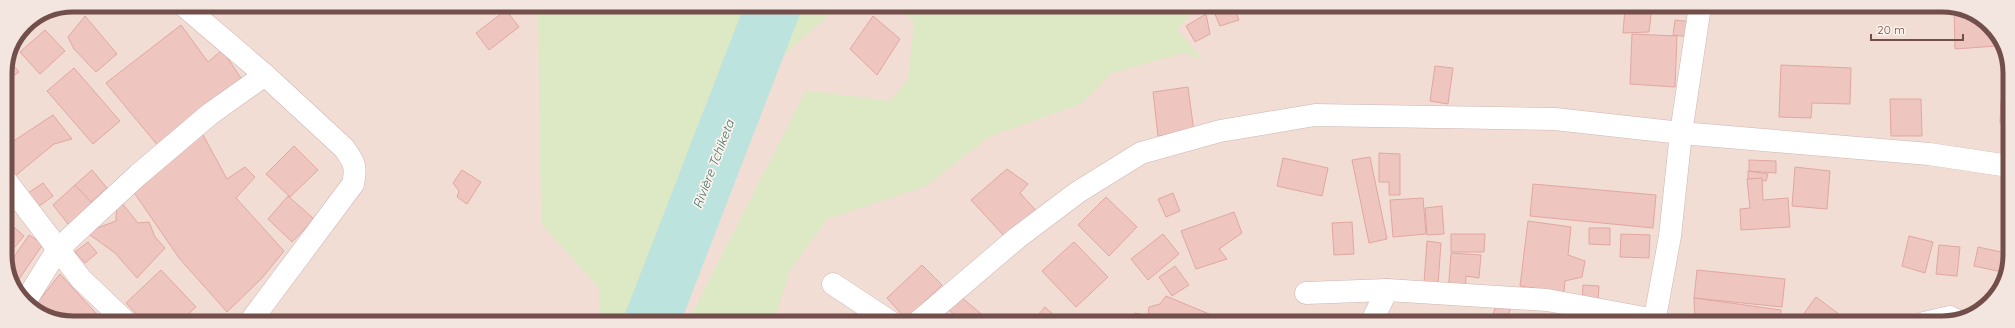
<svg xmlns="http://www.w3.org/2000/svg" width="2015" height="328" font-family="Quicksand,sans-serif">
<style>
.residential{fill:#f2ddd5}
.green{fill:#dde8c5}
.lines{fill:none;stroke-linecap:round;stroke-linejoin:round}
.river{stroke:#bce3de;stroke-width:55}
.building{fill:#efc5bf;stroke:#e0a7a1}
.street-casing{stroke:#ceb5b0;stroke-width:23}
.street{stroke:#fff;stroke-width:22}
.labels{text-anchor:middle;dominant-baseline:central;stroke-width:3.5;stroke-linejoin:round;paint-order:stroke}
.water-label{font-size:13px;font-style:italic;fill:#417771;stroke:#fef2ec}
.rim{fill:none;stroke:#734f4c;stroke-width:5}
</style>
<rect width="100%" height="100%" fill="#fbede6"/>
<!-- residential -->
<path class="residential" d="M73 5 1951 6 1990 25 2009 59V264L1987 306 1942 323 64 322 28 306 7 273 5 73 10 47 25 25 47 10Z"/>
<!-- green -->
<g class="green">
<path d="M533 5H841L748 86 727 160 679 243 647 323H600L599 288 541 223 538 13Z"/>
<path d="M895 5H1199L1177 29 1204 61 1184 53 1112 73 1081 104 989 137 926 186 827 219 790 271 774 323H687L806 90 890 101 908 79 914 22Z"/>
</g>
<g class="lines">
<!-- river -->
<path class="river" d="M651 323 774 5"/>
</g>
<!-- building -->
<g class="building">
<path d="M1233 5 1239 20 1220 26 1214 12Z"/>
<path d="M1652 6 1649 32 1623 33 1625 8Z"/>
<path d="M1954 7 1990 25 1997 37 1996 46 1955 49Z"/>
<path d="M54 9 46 15 44 12 47 10Z"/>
<path d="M506 10 519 27 489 50 476 33Z"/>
<path d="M1206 14 1210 34 1195 42 1186 26Z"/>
<path d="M85 16 117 54 96 72 74 49 68 37Z"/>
<path d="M873 16 900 39 877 75 850 49Z"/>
<path d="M1675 20 1692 22 1691 37 1673 35Z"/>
<path d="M181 25 208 62 222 50 241 78 159 147 106 83Z"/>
<path d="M45 30 65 51 40 74 20 52Z"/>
<path d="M1632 34 1677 36 1675 87 1630 84Z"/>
<path d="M8 59 19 72 5 82V73Z"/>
<path d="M1781 65 1851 68 1850 104 1812 103 1811 118 1779 117Z"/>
<path d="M1435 66 1453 68 1448 104 1430 101Z"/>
<path d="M74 68 120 121 93 144 47 91Z"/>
<path d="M1188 87 1194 132 1158 136 1153 92Z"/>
<path d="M1890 99H1921L1922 136H1891Z"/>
<path d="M2001 100 2009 101V124L2000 123Z"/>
<path d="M53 115 72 139 54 144 15 176 6 163V146Z"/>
<path d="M6 124 10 130 6 133Z"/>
<path d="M202 133 227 179 245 167 255 177 236 198 284 251 262 278 227 312 179 258 133 191Z"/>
<path d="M294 146 318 170 290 197 266 174Z"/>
<path d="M1379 153 1400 154V195H1389V182H1379Z"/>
<path d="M1370 157 1387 239 1369 243 1352 160Z"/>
<path d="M1283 158 1328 168 1322 196 1277 186Z"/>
<path d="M1749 160 1776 161V173L1749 171Z"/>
<path d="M1795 167 1830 171 1827 209 1792 206Z"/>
<path d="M1007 169 1028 184 1020 193 1039 214 1006 238 971 200Z"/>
<path d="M92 170 107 188 90 203 75 185Z"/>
<path d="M462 170 481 182 467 204 457 197 459 191 453 183Z"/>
<path d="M1748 171 1768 174 1766 181 1748 179Z"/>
<path d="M1762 178 1763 200 1788 198 1790 227 1741 230 1740 209 1750 208 1747 179Z"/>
<path d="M43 183 53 196 38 207 28 193Z"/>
<path d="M1533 184 1656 195 1653 228 1530 216Z"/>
<path d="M75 185 96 207 72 229 53 205Z"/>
<path d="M1173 193 1180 211 1166 217 1158 199Z"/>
<path d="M288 196 314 219 292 242 268 219Z"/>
<path d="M117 197 138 223 149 222 155 237 165 248 137 278 115 253 86 232 116 221Z"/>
<path d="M1106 197 1137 227 1109 256 1078 225Z"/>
<path d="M1423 198 1426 234 1393 237 1390 200Z"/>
<path d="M1442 206 1444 234 1427 235 1425 208Z"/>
<path d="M1234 212 1242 233 1219 249 1227 259 1196 269 1181 231Z"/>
<path d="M7 221 24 236 7 256Z"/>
<path d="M1528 221 1571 227 1568 255 1585 261 1582 277 1565 281 1564 292 1520 286Z"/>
<path d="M1352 222 1354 254 1334 255 1332 223Z"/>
<path d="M1589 228H1610V245L1589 244Z"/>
<path d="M1163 234 1179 254 1148 280 1131 259Z"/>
<path d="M1451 234H1485L1484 252H1451Z"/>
<path d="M1621 234 1650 235 1649 258 1620 257Z"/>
<path d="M29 235 43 244 15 285 7 273V267Z"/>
<path d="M1909 236 1933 242 1925 273 1902 266Z"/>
<path d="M1427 241 1441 243 1438 285 1424 283Z"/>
<path d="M88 242 97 253 85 263 75 252Z"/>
<path d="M1074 242 1108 277 1076 307 1042 271Z"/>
<path d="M1939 245 1960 247 1957 276 1936 274Z"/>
<path d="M1978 247 2006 253 2002 272 1974 266Z"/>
<path d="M1451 253 1481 255 1479 278 1466 276 1465 295 1448 294Z"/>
<path d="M922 265 942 285 906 319 887 298Z"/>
<path d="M1175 266 1189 285 1172 296 1159 277Z"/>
<path d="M161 270 196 307 180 322H144L126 303Z"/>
<path d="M1697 270 1785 279 1782 307 1694 298Z"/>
<path d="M60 274 104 322H64L33 308Z"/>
<path d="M1583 285 1599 286 1598 303 1582 302Z"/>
<path d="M1166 296 1214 316 1210 323H1130L1135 313 1148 316 1149 307 1160 304Z"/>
<path d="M961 297 992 323H963L949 310Z"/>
<path d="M1816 297 1851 323H1797Z"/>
<path d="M1694 298 1781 310 1780 323H1695Z"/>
<path d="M1497 302 1511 306 1506 323 1491 321Z"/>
<path d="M1045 307 1063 323H1031Z"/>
</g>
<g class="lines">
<!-- street casing -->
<g class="street-casing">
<g id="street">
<path d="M183 5 265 75 344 148C354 162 357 166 353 184L250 322"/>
<path d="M6 181 81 279 126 322"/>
<path d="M833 284 892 323"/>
<path d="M1306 293 1387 290 1547 300 1655 320"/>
<path d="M25 302 58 249 138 175 210 114 265 75"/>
<path d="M917 323 1017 238 1078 192 1141 153 1220 131 1315 115 1555 119 1681 133 1929 154 2009 166"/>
<path d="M1371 323 1387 290"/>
<path d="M1654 323 1670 236 1681 133 1700 6"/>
<path d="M1924 323 1950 317 1954 319"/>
</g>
</g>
<!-- street -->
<use href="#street" class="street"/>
</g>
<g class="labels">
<!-- water labels -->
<g class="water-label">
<text transform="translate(713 164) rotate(-69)">Rivière Tchiketa</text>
</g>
</g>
<!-- crop -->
<path d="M0 0H2015V328H0ZM73 12H1942A61 61 0 0 1 2003 73V255A61 61 0 0 1 1942 316H73A61 61 0 0 1 12 255V73A61 61 0 0 1 73 12Z" fill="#f3e5df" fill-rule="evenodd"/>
<path class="rim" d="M73 12H1942A61 61 0 0 1 2003 73V255A61 61 0 0 1 1942 316H73A61 61 0 0 1 12 255V73A61 61 0 0 1 73 12Z"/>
<!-- scale -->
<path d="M1871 34v6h92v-6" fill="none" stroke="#734f4c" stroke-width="2"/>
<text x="1877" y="34" font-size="12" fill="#734f4c" stroke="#fef2ec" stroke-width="3" paint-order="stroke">20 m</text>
</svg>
